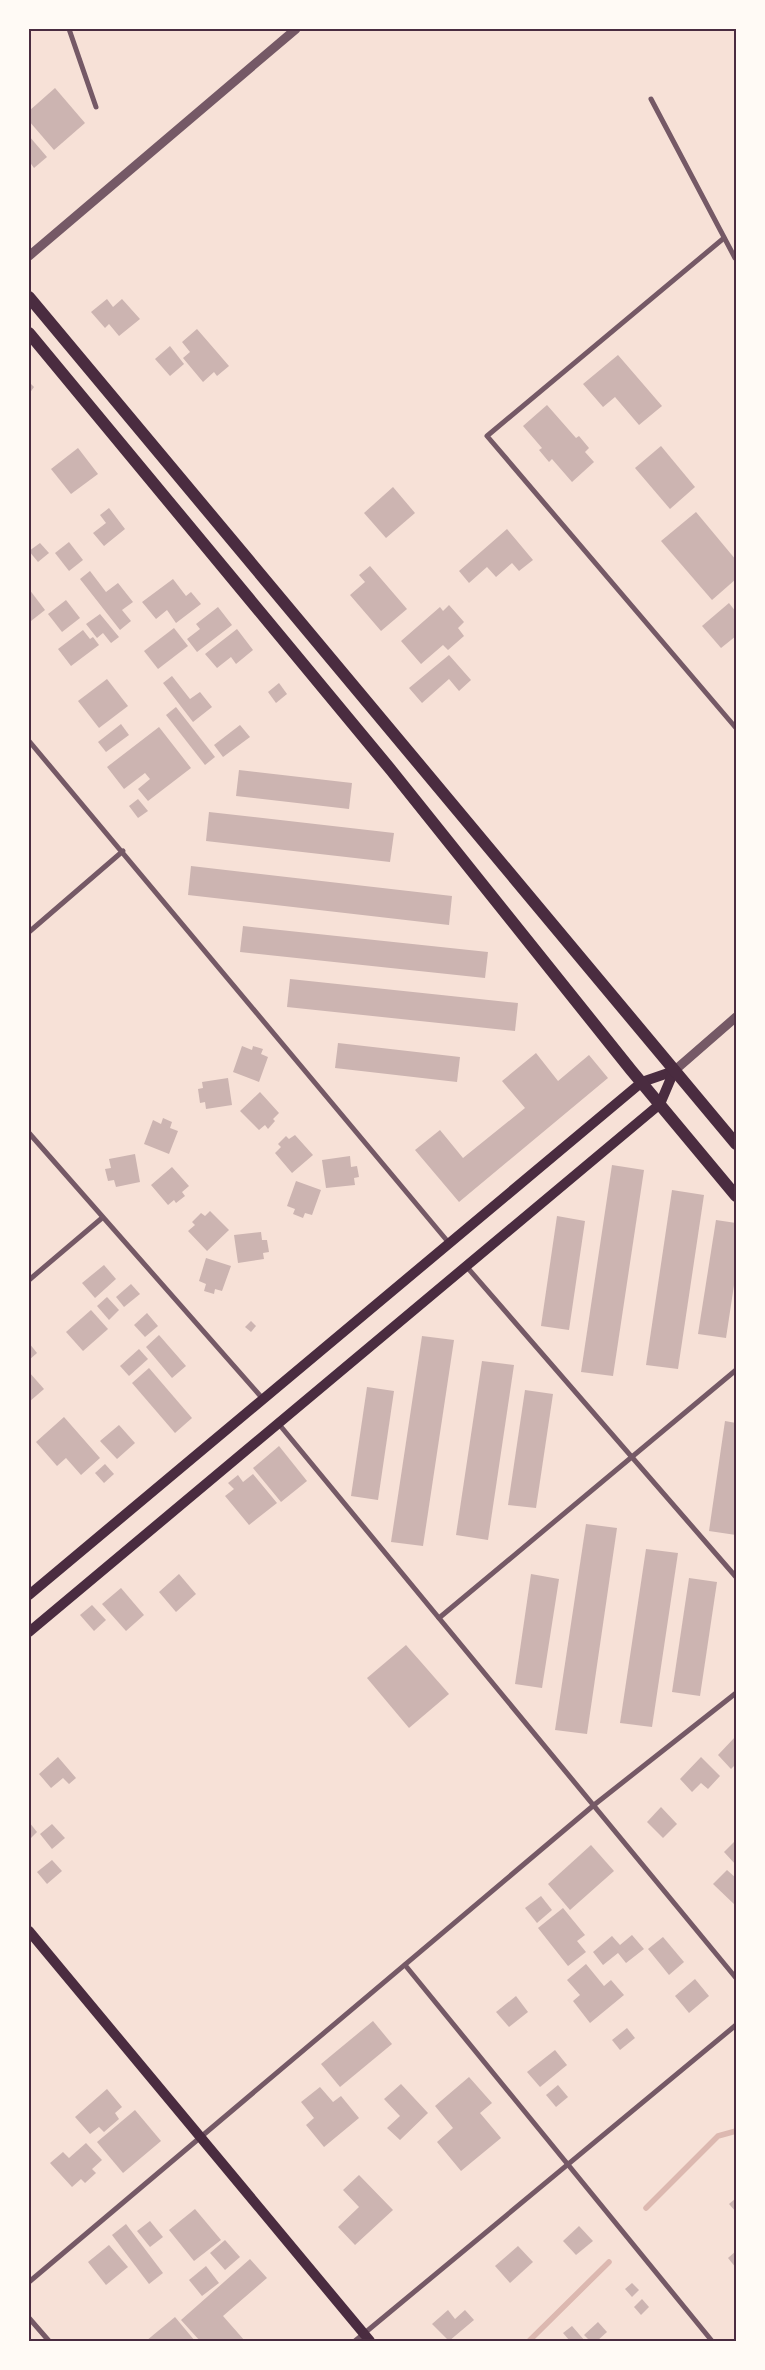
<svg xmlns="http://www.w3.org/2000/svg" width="765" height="2370" font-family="'Source Serif 4',serif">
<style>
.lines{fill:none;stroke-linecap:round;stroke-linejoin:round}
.stream{stroke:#dcb8b0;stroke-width:5.5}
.building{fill:#ccb4b1}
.minor{stroke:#755966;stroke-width:5}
.tertiary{stroke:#755966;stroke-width:9}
.secondary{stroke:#4a2c40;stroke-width:10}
.primary{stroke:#4a2c40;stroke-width:12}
.neatline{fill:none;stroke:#4a2c40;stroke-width:2}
</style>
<rect width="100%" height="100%" fill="#f7e1d7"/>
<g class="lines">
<!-- stream -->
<g class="stream">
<path d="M646 2208 718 2136 736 2131"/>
<path d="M529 2341 609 2262"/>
</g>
</g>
<!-- building -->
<g class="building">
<path d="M55 88 85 123 54 150 29 121V111Z"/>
<path d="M29 136 47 157 34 168 29 161Z"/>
<path d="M107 299 113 307 122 299 140 319 119 336 109 324 105 328 91 312Z"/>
<path d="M197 329 229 366 217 376 214 372 203 382 183 358 190 352 182 342Z"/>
<path d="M170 346 184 364 170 376 155 359Z"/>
<path d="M618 355 662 406 639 425 615 397 603 407 583 384Z"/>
<path d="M29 382 34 387 29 394Z"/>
<path d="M547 405 576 438 579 436 589 448 585 452 594 462 572 482 552 459 549 462 539 450 542 448 523 426Z"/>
<path d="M661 446 695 487 670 509 635 468Z"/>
<path d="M78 448 98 474 71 494 51 469Z"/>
<path d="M393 487 415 513 386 538 364 513Z"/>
<path d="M109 508 125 529 104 546 93 533 106 523 100 515Z"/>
<path d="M696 512 736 560V579L712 600 661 541Z"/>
<path d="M507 529 533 560 519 571 512 563 496 577 487 567 469 583 459 571Z"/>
<path d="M69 542 83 560 69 571 55 553Z"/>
<path d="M40 543 49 553 38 562 29 551Z"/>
<path d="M370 566 407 609 381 631 350 595 365 582 359 575Z"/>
<path d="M90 571 106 592 118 583 133 602 122 610 131 621 120 630 80 579Z"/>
<path d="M173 579 186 596 191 592 201 604 176 623 167 610 156 619 142 602Z"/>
<path d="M29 589 45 610 31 621 29 618Z"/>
<path d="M66 600 80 618 62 632 48 614Z"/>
<path d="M729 603 736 612V636L721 648 702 626Z"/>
<path d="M449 605 464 622 458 628 464 636 448 650 443 645 421 664 401 641 440 607 443 611Z"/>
<path d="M218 607 232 625 197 652 187 639 200 629 196 624Z"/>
<path d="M100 614 119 637 111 643 103 633 97 638 86 624Z"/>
<path d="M174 628 188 646 158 669 144 651Z"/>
<path d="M237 629 253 650 236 664 231 657 217 668 205 654Z"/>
<path d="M83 630 90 639 93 637 99 645 71 666 58 649Z"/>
<path d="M449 655 471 680 459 691 449 679 422 703 409 688Z"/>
<path d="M172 676 190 699 200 692 212 707 193 722 163 683Z"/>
<path d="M107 679 128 706 99 728 78 701Z"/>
<path d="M279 683 287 694 276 703 268 692Z"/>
<path d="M176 707 215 757 205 765 166 715Z"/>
<path d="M121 724 129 735 106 752 98 742Z"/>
<path d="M240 725 250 737 223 757 214 745Z"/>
<path d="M159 727 191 768 148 801 138 789 150 779 145 773 124 789 107 767Z"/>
<path d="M239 770 352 783 349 809 236 796Z"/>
<path d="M138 799 148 811 138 818 129 806Z"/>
<path d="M209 812 394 833 390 862 206 841Z"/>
<path d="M191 866 452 896 449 925 188 895Z"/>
<path d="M243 926 488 952 485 978 240 952Z"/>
<path d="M290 979 518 1003 515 1031 287 1007Z"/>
<path d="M338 1043 460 1057 457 1082 335 1068Z"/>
<path d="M242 1046 252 1050 253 1046 263 1049 261 1054 268 1057 259 1082 233 1072Z"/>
<path d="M536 1053 558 1081 589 1055 608 1078 459 1202 415 1150 440 1130 463 1158 525 1108 502 1081Z"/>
<path d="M228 1078 232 1105 206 1109 205 1102 200 1103 198 1089 203 1088 202 1082Z"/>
<path d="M260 1092 279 1113 273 1119 275 1121 268 1129 265 1125 259 1130 240 1111Z"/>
<path d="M163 1118 172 1122 170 1128 178 1131 169 1154 144 1144 153 1120 161 1124Z"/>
<path d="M295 1135 313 1155 292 1173 275 1153 281 1147 278 1144 286 1136 289 1139Z"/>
<path d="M135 1154 140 1182 116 1187 114 1180 108 1181 105 1169 111 1168 109 1159Z"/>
<path d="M350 1156 351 1167 357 1166 359 1177 354 1178 355 1185 326 1188 322 1160Z"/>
<path d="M612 1165 644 1170 613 1376 581 1372Z"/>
<path d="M172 1167 189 1186 182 1192 185 1196 176 1203 174 1200 168 1205 151 1185Z"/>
<path d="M296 1181 321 1190 312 1215 305 1213 303 1218 293 1214 295 1209 287 1206Z"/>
<path d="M672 1190 704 1195 678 1369 646 1365Z"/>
<path d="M210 1211 229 1230 207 1251 188 1231 195 1225 192 1222 201 1213 205 1216Z"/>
<path d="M557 1216 585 1221 569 1330 541 1326Z"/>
<path d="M716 1220 736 1223V1272L726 1338 698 1334Z"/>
<path d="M261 1232 262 1240H267L269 1252 263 1253 264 1259 238 1263 234 1235Z"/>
<path d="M206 1258 231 1266 222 1291 215 1289 214 1294 204 1291 206 1284 199 1281Z"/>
<path d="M104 1265 116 1279 95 1298 82 1283Z"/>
<path d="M131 1284 140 1294 124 1307 116 1297Z"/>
<path d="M107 1297 119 1310 109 1320 97 1306Z"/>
<path d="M91 1310 108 1329 83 1351 66 1332Z"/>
<path d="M147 1313 158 1326 145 1337 134 1325Z"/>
<path d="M251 1321 256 1326 251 1332 245 1327Z"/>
<path d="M159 1335 186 1366 172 1378 146 1347Z"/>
<path d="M422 1336 454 1340 423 1546 391 1542Z"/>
<path d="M29 1343 37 1353 29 1360Z"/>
<path d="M139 1349 148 1359 129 1376 120 1366Z"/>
<path d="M482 1361 514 1365 488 1540 456 1535Z"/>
<path d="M149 1368 192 1418 175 1433 132 1383Z"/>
<path d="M29 1372 44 1389 29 1402Z"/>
<path d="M367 1387 394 1391 378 1500 351 1496Z"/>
<path d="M525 1390 553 1394 536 1508 508 1505Z"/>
<path d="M64 1417 100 1458 81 1475 66 1458 57 1466 36 1442Z"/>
<path d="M725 1421 736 1423V1535L709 1531Z"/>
<path d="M119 1425 135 1443 117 1459 100 1441Z"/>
<path d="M279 1446 307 1481 281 1502 253 1468Z"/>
<path d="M105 1464 114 1474 104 1483 95 1473Z"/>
<path d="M253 1474 277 1503 249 1525 225 1496 234 1489 228 1483 238 1475 243 1482Z"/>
<path d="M586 1524 617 1528 587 1734 555 1730Z"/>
<path d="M646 1549 678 1553 652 1727 620 1723Z"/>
<path d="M179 1574 196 1594 176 1612 159 1592Z"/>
<path d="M531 1574 559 1579 542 1688 515 1684Z"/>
<path d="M689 1578 717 1582 700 1696 672 1692Z"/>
<path d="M121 1588 144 1615 126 1631 102 1604Z"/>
<path d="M92 1605 106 1620 94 1631 80 1615Z"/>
<path d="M406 1645 449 1694 409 1728 367 1678Z"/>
<path d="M736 1736V1764L731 1769 718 1755Z"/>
<path d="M58 1757 76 1778 69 1784 63 1778 51 1788 39 1774Z"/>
<path d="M701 1757 720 1776 708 1789 701 1783 692 1792 680 1779Z"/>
<path d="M661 1807 677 1824 663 1838 647 1822Z"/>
<path d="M29 1822 37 1832 29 1840Z"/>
<path d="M52 1824 65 1838 52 1849 40 1834Z"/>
<path d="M736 1840V1865L724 1852Z"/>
<path d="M591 1845 614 1871 570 1910 548 1884Z"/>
<path d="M52 1860 62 1871 47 1884 37 1872Z"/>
<path d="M727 1870 736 1878V1906L713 1884Z"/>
<path d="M541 1896 552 1910 537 1923 525 1908Z"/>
<path d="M563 1908 585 1935 577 1941 586 1952 568 1966 538 1928Z"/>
<path d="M632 1935 644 1949 626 1963 618 1953 603 1965 593 1952 612 1936 620 1945Z"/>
<path d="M663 1937 684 1962 669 1975 648 1949Z"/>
<path d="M586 1964 604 1986 611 1980 624 1995 590 2023 573 2001 580 1995 567 1980Z"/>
<path d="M695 1979 709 1996 689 2013 675 1996Z"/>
<path d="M516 1996 528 2012 509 2027 496 2012Z"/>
<path d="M373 2021 392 2044 340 2087 321 2064Z"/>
<path d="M627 2028 635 2038 620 2050 612 2040Z"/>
<path d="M555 2050 567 2065 540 2087 527 2072Z"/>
<path d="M469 2077 492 2103 480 2113 501 2138 461 2171 437 2142 453 2128 435 2106Z"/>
<path d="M401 2084 428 2113 400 2140 387 2128 400 2116 384 2099Z"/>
<path d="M558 2085 568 2097 556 2107 546 2095Z"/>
<path d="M320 2087 333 2102 341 2096 359 2118 324 2147 306 2125 314 2118 301 2102Z"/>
<path d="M107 2089 122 2107 115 2113 119 2119 104 2132 99 2127 90 2134 75 2117Z"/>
<path d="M135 2110 161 2141 123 2173 97 2142Z"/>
<path d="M86 2143 102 2160 92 2169 96 2173 85 2183 81 2179 72 2187 50 2163 63 2152 69 2158Z"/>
<path d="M359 2175 393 2210 355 2245 338 2227 359 2207 343 2190Z"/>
<path d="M736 2198V2212L729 2204Z"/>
<path d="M195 2209 221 2240 194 2261 169 2230Z"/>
<path d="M150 2221 163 2237 150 2247 137 2231Z"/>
<path d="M126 2224 163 2273 149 2284 112 2235Z"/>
<path d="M579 2226 593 2241 576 2255 563 2241Z"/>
<path d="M225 2240 240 2257 225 2270 210 2253Z"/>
<path d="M109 2245 128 2267 106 2285 88 2262Z"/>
<path d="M518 2246 533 2262 510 2283 495 2266Z"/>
<path d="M736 2251V2268L728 2258Z"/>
<path d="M250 2259 267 2278 223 2316 245 2341H200L181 2320Z"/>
<path d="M206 2266 219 2283 202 2296 189 2280Z"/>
<path d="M632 2283 639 2290 632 2297 625 2289Z"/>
<path d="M642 2299 649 2307 641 2315 634 2307Z"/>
<path d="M448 2310 455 2319 465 2310 474 2320 449 2341 432 2324Z"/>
<path d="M175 2317 195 2341H146Z"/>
<path d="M598 2322 607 2332 597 2341H590L584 2335Z"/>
<path d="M572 2326 585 2341H568L569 2340 563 2333Z"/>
</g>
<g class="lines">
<!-- minor -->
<g class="minor">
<path d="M69 29 96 107"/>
<path d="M651 99 735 258 736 256"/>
<path d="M724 238 487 436 736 728"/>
<path d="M29 741 449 1243"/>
<path d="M29 932 123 851"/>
<path d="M29 1133 263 1399"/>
<path d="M466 1266 736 1577"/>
<path d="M29 1280 102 1218"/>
<path d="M278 1423 736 1978"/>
<path d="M439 1618 736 1370"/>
<path d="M405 1965 712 2341"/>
<path d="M29 2282 594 1805 736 1693"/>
<path d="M29 2318 49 2341"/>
<path d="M355 2341 736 2025"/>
</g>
<!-- tertiary -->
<g class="tertiary">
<path d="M29 256 296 29"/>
<path d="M674 1071 736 1017"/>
</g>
<!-- secondary -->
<g class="secondary">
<path d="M29 1595 642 1082 674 1071"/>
<path d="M29 1632 660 1104 674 1071"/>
<path d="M29 1931 370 2341"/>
</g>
<!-- primary -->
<g class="primary">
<path d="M29 297 736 1144"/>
<path d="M29 333 391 770 631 1070 736 1196"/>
</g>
</g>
<!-- border -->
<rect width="765" height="2370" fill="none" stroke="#fffaf5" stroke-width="60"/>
<rect x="30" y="30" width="705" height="2310" class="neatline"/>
</svg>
